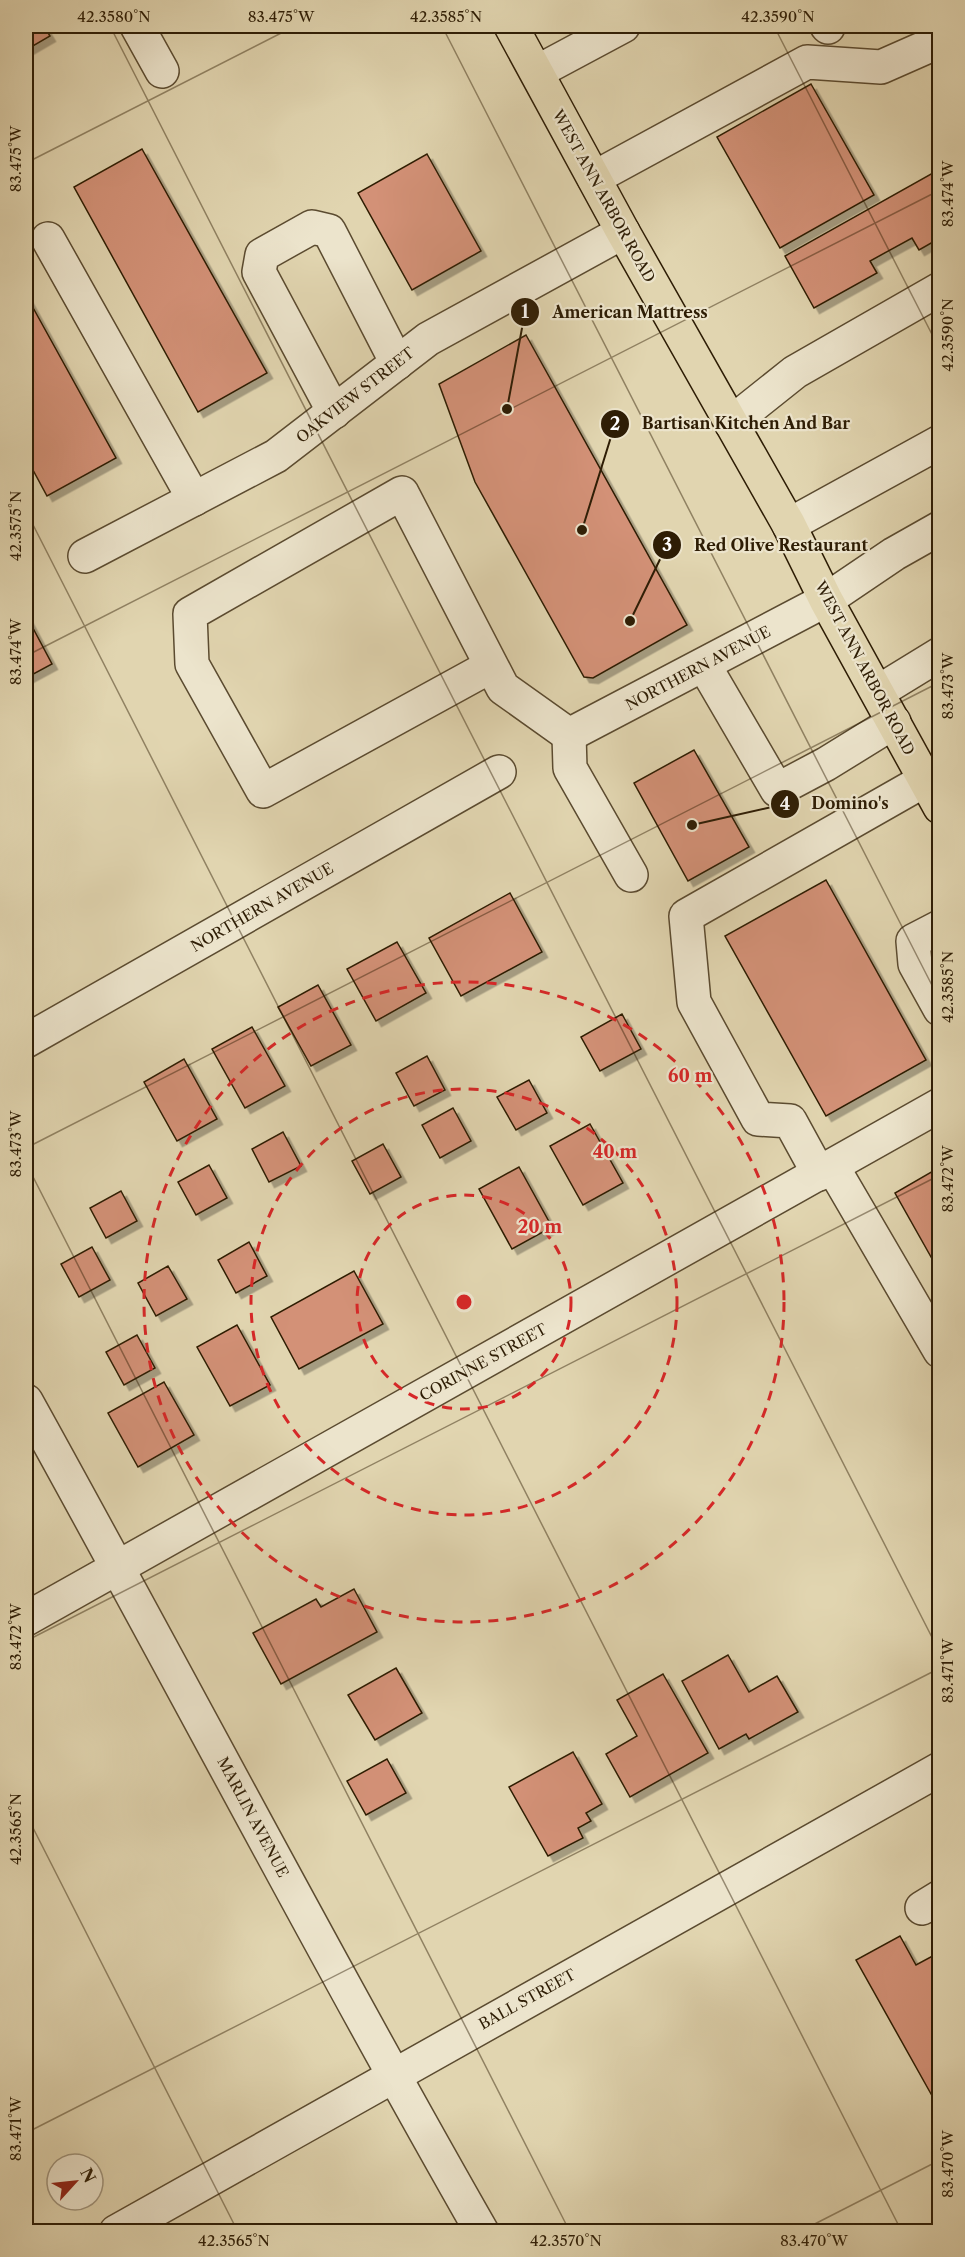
<svg xmlns="http://www.w3.org/2000/svg" width="965" height="2257" font-family="'Libre Caslon Text',serif">
<style>
.building{fill:#d39177;stroke:#2e1d05;stroke-width:1.5;filter:url(#shadow)}
.lines{fill:none;stroke-linecap:round;stroke-linejoin:round}
.minor-casing{stroke:#5b4b30;stroke-width:36}
.major-casing{stroke:#2e1d05;stroke-width:36}
.minor{stroke:#ece4cc;stroke-width:33}
.major{stroke:#e1d5b0;stroke-width:33}
.ticks{fill:none;stroke:#2e1d05;stroke-width:1.5;stroke-opacity:0.45}
.ring{fill:none;stroke:#d62828;stroke-width:3;stroke-dasharray:10 8}
.labels{text-anchor:middle;dominant-baseline:central;stroke-width:4.5;stroke-linejoin:round;paint-order:stroke}
.street-label{font-size:15px;fill:#2e1d05;stroke:#ece4cc}
.centre{fill:#d62828;stroke:#ece4cc;stroke-width:3}
.ring-label{font-size:18px;text-anchor:middle;font-weight:bold;fill:#d62828;stroke:#ece4cc;stroke-width:4.5;stroke-linejoin:round;paint-order:stroke}
.leader{fill:none;stroke:#2e1d05;stroke-width:2}
.callout-dot{fill:#2e1d05;stroke:#ece4cc;stroke-width:2}
.mark-label{font-size:18px;text-anchor:middle;font-weight:bold;fill:#fff}
.callout-label{font-size:16px;text-anchor:middle;font-weight:bold;fill:#2e1d05;stroke:#ece4cc;stroke-width:4.5;stroke-linejoin:round;paint-order:stroke}
.neatline{fill:none;stroke:#2e1d05;stroke-width:2}
.ticks-label{font-size:15px;text-anchor:middle;fill:#2e1d05}
</style>
<defs>
<filter id="shadow"><feDropShadow dx="5.5" dy="5.5" stdDeviation="0" flood-color="#0004"/></filter>
</defs>
<rect width="100%" height="100%" fill="#e1d5b0"/>
<filter id="stains"><feTurbulence type="fractalNoise" baseFrequency=".00333" numOctaves="4"/><feColorMatrix values="0 0 0 0 .2 0 0 0 0 .09 0 0 0 0 .02 0 0 0 .5 -.17"/></filter>
<radialGradient id="worn" r=".72"><stop offset=".6" stop-color="#630" stop-opacity="0"/><stop offset="1" stop-color="#630" stop-opacity=".3"/></radialGradient>
<!-- building -->
<g class="building">
<path d="M26 26H44L50 36 26 50Z"/>
<path d="M811 84 874 195 780 248 717 137Z"/>
<path d="M142 149 267 373 198 412 74 187Z"/>
<path d="M427 154 481 251 412 290 358 193Z"/>
<path d="M940 169V238L919 250 912 238 870 261 877 273 814 308 785 256Z"/>
<path d="M26 295 116 458 47 496 26 457Z"/>
<path d="M526 335 687 625 593 678 584 677 475 482 439 384Z"/>
<path d="M26 615 52 664 26 678Z"/>
<path d="M694 750 749 847 688 881 634 783Z"/>
<path d="M826 880 926 1060 826 1116 725 936Z"/>
<path d="M510 893 542 952 461 996 429 938Z"/>
<path d="M397 942 426 993 376 1021 347 969Z"/>
<path d="M318 985 351 1045 311 1066 278 1007Z"/>
<path d="M622 1014 641 1049 600 1071 581 1037Z"/>
<path d="M252 1027 285 1086 245 1108 212 1049Z"/>
<path d="M427 1056 445 1090 414 1106 396 1073Z"/>
<path d="M184 1059 217 1119 177 1141 144 1082Z"/>
<path d="M529 1080 547 1113 516 1130 497 1097Z"/>
<path d="M453 1108 471 1141 440 1158 422 1125Z"/>
<path d="M590 1124 623 1183 583 1205 550 1146Z"/>
<path d="M283 1132 301 1166 269 1182 252 1149Z"/>
<path d="M383 1144 401 1177 370 1194 352 1161Z"/>
<path d="M209 1165 227 1198 196 1215 178 1182Z"/>
<path d="M519 1167 552 1227 512 1249 479 1189Z"/>
<path d="M940 1167V1261L935 1264 895 1193Z"/>
<path d="M121 1191 137 1221 106 1238 90 1208Z"/>
<path d="M249 1242 267 1276 236 1293 218 1260Z"/>
<path d="M92 1247 110 1280 79 1297 61 1264Z"/>
<path d="M168 1266 187 1299 156 1316 138 1283Z"/>
<path d="M354 1271 383 1324 299 1369 271 1317Z"/>
<path d="M237 1325 270 1385 230 1406 197 1347Z"/>
<path d="M137 1335 155 1368 124 1385 106 1352Z"/>
<path d="M164 1382 194 1435 138 1467 108 1413Z"/>
<path d="M354 1589 377 1632 281 1684 253 1633 316 1599 321 1607Z"/>
<path d="M728 1655 749 1692 777 1676 798 1712 749 1739 746 1734 719 1749 682 1681Z"/>
<path d="M396 1668 422 1713 375 1740 348 1695Z"/>
<path d="M663 1674 708 1753 630 1797 606 1754 637 1736 617 1700Z"/>
<path d="M573 1752 602 1804 586 1813 591 1821 578 1828 583 1838 548 1856 509 1787Z"/>
<path d="M387 1759 406 1793 366 1815 347 1781Z"/>
<path d="M900 1936 916 1965 940 1952V2110L856 1960Z"/>
</g>
<g class="lines">
<!-- minor casing -->
<g class="minor-casing">
<g id="minor">
<path d="M137 26 162 71"/>
<path d="M827 26 828 27"/>
<path d="M537 72 623 26"/>
<path d="M594 178 807 62 881 67 940 41"/>
<path d="M48 239 194 499"/>
<path d="M334 412 259 272 262 255 312 227 329 231 397 363"/>
<path d="M731 423 795 372 940 289"/>
<path d="M789 525 940 442"/>
<path d="M85 556 276 456 428 339 623 232"/>
<path d="M704 665 777 790 826 764 894 722"/>
<path d="M491 666 263 791 192 664 190 614 402 493 503 688 569 735"/>
<path d="M878 692 940 654"/>
<path d="M569 735 826 600 894 554 940 528"/>
<path d="M569 735 570 768 631 875"/>
<path d="M940 927 913 941 915 964 940 1009"/>
<path d="M26 1041 499 772"/>
<path d="M832 1166 940 1351"/>
<path d="M819 1174 790 1121 758 1119 694 1002 686 916 925 780"/>
<path d="M26 1401C179 1677 325 1957 482 2232"/>
<path d="M26 1619 940 1105"/>
<path d="M922 1908 940 1897"/>
<path d="M116 2232 940 1769"/>
</g>
</g>
<!-- major casing -->
<g class="major-casing">
<path id="major" d="M511 26 623 232 789 525 826 600 940 807"/>
</g>
<!-- minor -->
<use href="#minor" class="minor"/>
<!-- major -->
<use href="#major" class="major"/>
</g>
<!-- ticks -->
<path class="ticks" d="M110 26 940 1653M442 26 940 1001M774 26 940 350M26 163 295 26M26 511 902 2232M26 656 940 190M26 1148 940 682M26 1163 570 2232M26 1641 940 1175M26 1814 238 2232M26 2133 940 1668M799 2232 940 2160"/>
<!-- distance rings -->
<g class="ring">
<circle cx="464" cy="1302" r="107"/>
<circle cx="464" cy="1302" r="213"/>
<circle cx="464" cy="1302" r="320"/>
</g>
<g class="labels">
<!-- street labels -->
<g class="street-label">
<text transform="translate(604 196) rotate(61)">WEST ANN ARBOR ROAD</text>
<text transform="translate(355 395) rotate(-38)">OAKVIEW STREET</text>
<text transform="translate(698 668) rotate(-28)">NORTHERN AVENUE</text>
<text transform="translate(865 668) rotate(62)">WEST ANN ARBOR ROAD</text>
<text transform="translate(262 907) rotate(-30)">NORTHERN AVENUE</text>
<text transform="translate(483 1362) rotate(-29)">CORINNE STREET</text>
<text transform="translate(253 1817) rotate(62)">MARLIN AVENUE</text>
<text transform="translate(527 1999) rotate(-29)">BALL STREET</text>
</g>
</g>
<circle cx="464" cy="1302" r="9" class="centre"/>
<g class="ring-label">
<text x="690" y="1082">60 m</text>
<text x="615" y="1158">40 m</text>
<text x="540" y="1233">20 m</text>
</g>
<!-- callouts -->
<path class="leader" d="M507 409L525 312M582 530L615 424M630 621L667 545M692 825L785 804"/>
<g class="callout-dot">
<circle cx="507" cy="409" r="6"/>
<circle cx="582" cy="530" r="6"/>
<circle cx="630" cy="621" r="6"/>
<circle cx="692" cy="825" r="6"/>
<circle cx="525" cy="312" r="15"/>
<circle cx="615" cy="424" r="15"/>
<circle cx="667" cy="545" r="15"/>
<circle cx="785" cy="804" r="15"/>
</g>
<g class="mark-label">
<text x="525" y="318">1</text>
<text x="615" y="430">2</text>
<text x="667" y="551">3</text>
<text x="785" y="810">4</text>
</g>
<g class="callout-label">
<text x="630" y="318">American Mattress</text>
<text x="746" y="429">Bartisan Kitchen And Bar</text>
<text x="781" y="551">Red Olive Restaurant</text>
<text x="850" y="809">Domino's</text>
</g>
<!-- margin -->
<rect width="965" height="2257" fill="none" stroke="#e1d5b0" stroke-width="66"/>
<!-- north arrow -->
<g transform="translate(75 2182) rotate(63)"><circle r="28" fill="#ece4cc" stroke="#a0947c" stroke-width="1.5"/>
<path d="M0-4.5L10 22L0 15L-10 22Z" fill="#8f2418"/>
<text y="-9" font-size="16" font-weight="bold" text-anchor="middle" fill="#2e1d05">N</text>
</g>
<rect x="33" y="33" width="899" height="2191" class="neatline"/>
<g class="ticks-label">
<text x="114" y="22">42.3580°N</text>
<text x="281" y="22">83.475°W</text>
<text x="446" y="22">42.3585°N</text>
<text x="778" y="22">42.3590°N</text>
<text transform="translate(16 159) rotate(-90)" y="5">83.475°W</text>
<text transform="translate(948 194) rotate(-90)" y="5">83.474°W</text>
<text transform="translate(948 335) rotate(-90)" y="5">42.3590°N</text>
<text transform="translate(16 526) rotate(-90)" y="5">42.3575°N</text>
<text transform="translate(16 652) rotate(-90)" y="5">83.474°W</text>
<text transform="translate(948 686) rotate(-90)" y="5">83.473°W</text>
<text transform="translate(948 987) rotate(-90)" y="5">42.3585°N</text>
<text transform="translate(16 1144) rotate(-90)" y="5">83.473°W</text>
<text transform="translate(948 1179) rotate(-90)" y="5">83.472°W</text>
<text transform="translate(16 1637) rotate(-90)" y="5">83.472°W</text>
<text transform="translate(948 1671) rotate(-90)" y="5">83.471°W</text>
<text transform="translate(16 1829) rotate(-90)" y="5">42.3565°N</text>
<text transform="translate(16 2129) rotate(-90)" y="5">83.471°W</text>
<text transform="translate(948 2164) rotate(-90)" y="5">83.470°W</text>
<text x="234" y="2246">42.3565°N</text>
<text x="566" y="2246">42.3570°N</text>
<text x="814" y="2246">83.470°W</text>
</g>
<rect width="100%" height="100%" filter="url(#stains)"/>
<rect width="100%" height="100%" fill="url(#worn)"/>
</svg>
